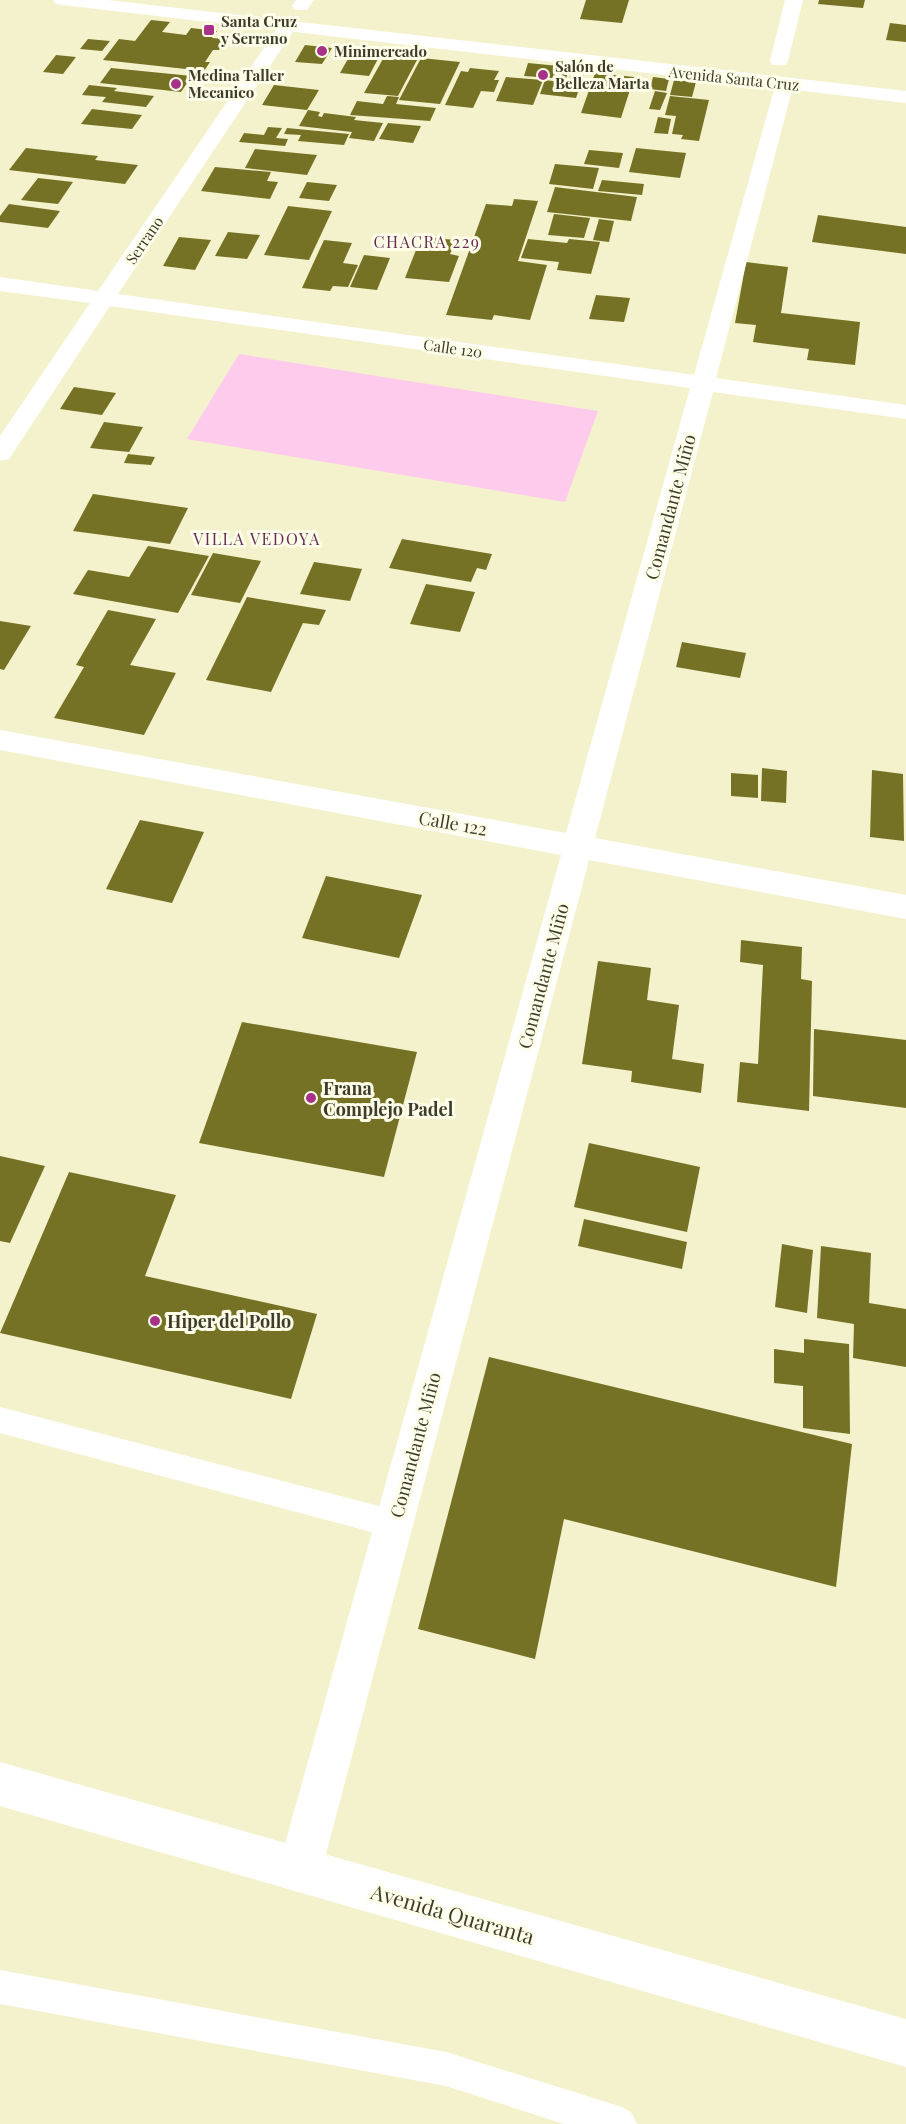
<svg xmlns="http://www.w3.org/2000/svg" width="906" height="2124" font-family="'Playfair Display',serif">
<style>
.green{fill:#fecbec}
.building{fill:#767225}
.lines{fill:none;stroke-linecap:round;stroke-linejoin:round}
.lane{fill:#fff;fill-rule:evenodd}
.street{fill:#fff;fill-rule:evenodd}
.secondary{fill:#fff;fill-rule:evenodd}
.highway{fill:#fff;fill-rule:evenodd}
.poi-dot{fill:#a83289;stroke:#fffee8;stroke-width:2}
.labels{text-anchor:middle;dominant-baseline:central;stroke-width:6;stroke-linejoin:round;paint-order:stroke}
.far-poi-label{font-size:15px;font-weight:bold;fill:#3d3d2e;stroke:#fffee8;text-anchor:start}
.far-street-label{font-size:15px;fill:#3d3d2e;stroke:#fffee8}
.far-neighbourhood-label{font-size:16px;letter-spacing:1.5px;fill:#652b54;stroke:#fffee8}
.street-label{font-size:18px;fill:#3d3d2e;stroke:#fffee8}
.poi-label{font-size:18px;font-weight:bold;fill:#3d3d2e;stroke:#fffee8;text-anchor:start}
.near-street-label{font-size:21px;fill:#3d3d2e;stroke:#fffee8}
</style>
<rect width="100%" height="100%" fill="#f3f2cc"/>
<!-- green -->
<path class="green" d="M239 354 598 411 565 502 187 439Z"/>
<!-- building -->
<g class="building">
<path d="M586 0H629L622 23 580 19Z"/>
<path d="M819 0H865L863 8 818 4Z"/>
<path d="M151 20 170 22 162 32 186 35 191 28 217 31 212 38 226 39 219 50H213L205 62H210L204 71 103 60 119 39 135 41Z"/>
<path d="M890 23 906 25V42L886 40Z"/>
<path d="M88 39 110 41 102 51 80 49Z"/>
<path d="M305 45 332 48 322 64 295 62Z"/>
<path d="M353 50 381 53 369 76 340 73Z"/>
<path d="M56 55 76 57 63 74 43 72Z"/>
<path d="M384 57 417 60 398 96 364 93Z"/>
<path d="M421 58 460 62 440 104 399 100Z"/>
<path d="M528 63 569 67 566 79 524 76Z"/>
<path d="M111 68 192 76 181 92 100 83Z"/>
<path d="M470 68 499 71 494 80H499L494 92 481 91 473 108 445 105 461 71 468 72Z"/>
<path d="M571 73 584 75 576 98 540 94 545 80 568 83Z"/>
<path d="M595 73 634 77 621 118 581 113Z"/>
<path d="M506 77 543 80 533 105 496 101Z"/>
<path d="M653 77 669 79 666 91 650 89Z"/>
<path d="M674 80 696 82 692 97 670 95Z"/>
<path d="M89 85 117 88 114 91 154 96 146 107 102 102 106 97 82 95Z"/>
<path d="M274 85 319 90 307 110 262 105Z"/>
<path d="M655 91 667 93 660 110 649 109Z"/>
<path d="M387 96 399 97 396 104 436 108 430 121 350 115 357 101 383 104Z"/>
<path d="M670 96 709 100 699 141 681 139 683 135 672 134 676 116 665 115Z"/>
<path d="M92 109 142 115 132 129 81 124Z"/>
<path d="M308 110 320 112 318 116 322 117 324 113 356 117 354 120 383 123 374 141 349 138 352 132 299 126Z"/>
<path d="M658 117 671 119 668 134 654 133Z"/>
<path d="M388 123 421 126 413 143 379 139Z"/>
<path d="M268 127 282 128 276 138 288 139 285 146 239 142 244 133 264 135Z"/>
<path d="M287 128 349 134 344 145 298 141 301 135 284 134Z"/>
<path d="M26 148 98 156 95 160 138 165 125 184 9 170Z"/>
<path d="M636 148 686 153 680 178 629 172Z"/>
<path d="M255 149 317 155 307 175 245 168Z"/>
<path d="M589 150 623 153 619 168 584 164Z"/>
<path d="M555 164 599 168 593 189 549 184Z"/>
<path d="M215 167 271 172 267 181 278 182 270 199 201 191Z"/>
<path d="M38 178 73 182 58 204 21 200Z"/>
<path d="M602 180 644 184 642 195 598 191Z"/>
<path d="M307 182 337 185 329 201 299 198Z"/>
<path d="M555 187 637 197 631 221 547 212Z"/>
<path d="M514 199 538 201 518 261 547 265 530 320 494 315 492 320 446 315 486 204 512 206Z"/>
<path d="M9 204 60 211 48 228 0 222V216Z"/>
<path d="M288 206 332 211 309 260 264 255Z"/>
<path d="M554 214 590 218 584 238 548 235Z"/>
<path d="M818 215 906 227V254L812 242Z"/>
<path d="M599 219 614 221 609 242 593 240Z"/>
<path d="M228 232 260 235 247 259 215 256Z"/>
<path d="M179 237 211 240 195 270 163 266Z"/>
<path d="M433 238 456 240 450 254 459 256 449 282 405 278 416 250 428 251Z"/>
<path d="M528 239 567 243 569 239 600 242 591 274 557 270 559 262 521 258Z"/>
<path d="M324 240 352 243 343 263 358 265 348 287 333 286 330 291 302 288Z"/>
<path d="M364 255 390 258 377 290 350 287Z"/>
<path d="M746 262 788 267 781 313 860 322 855 365 807 360 809 349 753 342 756 325 735 323Z"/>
<path d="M596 295 630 298 624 322 589 319Z"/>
<path d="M74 387 116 393 102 415 60 409Z"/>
<path d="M104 422 143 427 129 452 90 448Z"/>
<path d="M128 454 155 457 151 465 124 463Z"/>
<path d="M93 494 188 508 170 544 73 531Z"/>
<path d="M402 539 492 554 486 570 477 568 471 582 389 568Z"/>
<path d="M148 546 209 556 178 613 73 594 88 570 129 577Z"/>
<path d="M213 553 261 561 240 603 191 595Z"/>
<path d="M314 562 362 569 350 601 300 594Z"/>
<path d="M426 584 475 592 460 632 410 624Z"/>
<path d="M247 597 326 610 319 625 303 623 271 692 206 680Z"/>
<path d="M108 610 156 619 130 665 176 673 144 735 54 718 84 667 76 665Z"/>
<path d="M0 621 31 626 4 670 0 669Z"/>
<path d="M682 642 746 653 740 678 676 667Z"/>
<path d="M762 768 787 771 786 803 761 801Z"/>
<path d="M872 770 903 774 904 841 870 837Z"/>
<path d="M731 773 758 775V798L731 796Z"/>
<path d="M140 820 204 832 172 903 106 889Z"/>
<path d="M326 876 422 895 399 958 302 938Z"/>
<path d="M741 940 802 947 801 979 812 981 809 1111 737 1102 740 1062 758 1064 763 965 740 962Z"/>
<path d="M598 961 651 968 647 1000 679 1005 672 1059 704 1064 701 1093 631 1082 632 1071 582 1064Z"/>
<path d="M242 1022 417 1052 384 1177 199 1143Z"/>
<path d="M814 1029 906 1040V1108L813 1096Z"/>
<path d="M589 1143 700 1167 687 1232 574 1207Z"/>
<path d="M0 1156 45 1166 10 1243 0 1241Z"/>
<path d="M69 1172 176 1195 145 1276 317 1314 291 1399 0 1333Z"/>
<path d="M584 1219 687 1242 682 1269 578 1246Z"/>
<path d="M782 1244 813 1250 807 1313 775 1307Z"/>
<path d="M821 1246 871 1253 869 1303 906 1309V1367L853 1358 854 1324 817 1318Z"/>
<path d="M804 1339 849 1344 850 1434 803 1428V1386L774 1383V1349L804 1353Z"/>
<path d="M489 1357 852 1444 836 1587 564 1519 535 1659 418 1629Z"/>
</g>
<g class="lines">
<!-- lane -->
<g class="lane">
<path d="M0 1407 394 1510 404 1514 408 1524 404 1534 394 1538 0 1433Z"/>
<path d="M0 1970 446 2052 619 2106 631 2112 637 2124H564L446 2086 0 2004Z"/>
</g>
<!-- street -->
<g class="street">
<path d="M296 0H314L307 10H295L292 6Z"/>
<path d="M785 0H803L788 61 786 65H772L770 61Z"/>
<path d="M287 22 293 23 296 27 118 294 694 375 776 83 778 79H792L794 83 716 378 906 405V419L713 392 595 838 906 895V919L589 860 322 1869 316 1885 300 1891 284 1885 278 1869 561 855 0 750V730L566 833 690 388 110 306 9 459 0 461V436L90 303 0 291V277L98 291 281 23Z"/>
</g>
<!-- secondary -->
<path class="secondary" d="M53 0H108L906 91V103L62 5 56 4Z"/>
<!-- highway -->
<path class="highway" d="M0 1762 906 2019V2067L0 1806Z"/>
</g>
<!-- markers -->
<g class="poi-dot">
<rect x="203" y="24" width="12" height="12" rx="3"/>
<circle cx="322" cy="51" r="6"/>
<circle cx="543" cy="75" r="6"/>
<circle cx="176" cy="84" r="6"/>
<circle cx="311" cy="1098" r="6"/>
<circle cx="155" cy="1321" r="6"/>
</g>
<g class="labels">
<!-- far-poi labels -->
<g class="far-poi-label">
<text x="221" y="21">Santa Cruz<tspan x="221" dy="17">y Serrano</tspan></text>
<text x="334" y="51">Minimercado</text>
<text x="555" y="66">Salón de<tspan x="555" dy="17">Belleza Marta</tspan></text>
<text x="188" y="75">Medina Taller<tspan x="188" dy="17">Mecanico</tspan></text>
</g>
<!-- far-street labels -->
<g class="far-street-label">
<text transform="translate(734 78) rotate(6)">Avenida Santa Cruz</text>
<text transform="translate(144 240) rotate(-56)">Serrano</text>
<text transform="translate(453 348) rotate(8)">Calle 120</text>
</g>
<!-- far-neighbourhood labels -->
<g class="far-neighbourhood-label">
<text x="427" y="241">CHACRA 229</text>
<text x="257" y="538">VILLA VEDOYA</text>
</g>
<!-- street labels -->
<g class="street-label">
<text transform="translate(670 507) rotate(-75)">Comandante Miño</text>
<text transform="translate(453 823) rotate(10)">Calle 122</text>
<text transform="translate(543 976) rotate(-75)">Comandante Miño</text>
<text transform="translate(415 1445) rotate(-75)">Comandante Miño</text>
</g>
<!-- poi labels -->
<g class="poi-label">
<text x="323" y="1088">Frana<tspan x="323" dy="21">Complejo Padel</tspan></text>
<text x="167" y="1321">Hiper del Pollo</text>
</g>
<!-- near-street labels -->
<g class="near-street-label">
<text transform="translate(453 1913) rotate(16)">Avenida Quaranta</text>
</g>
</g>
</svg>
